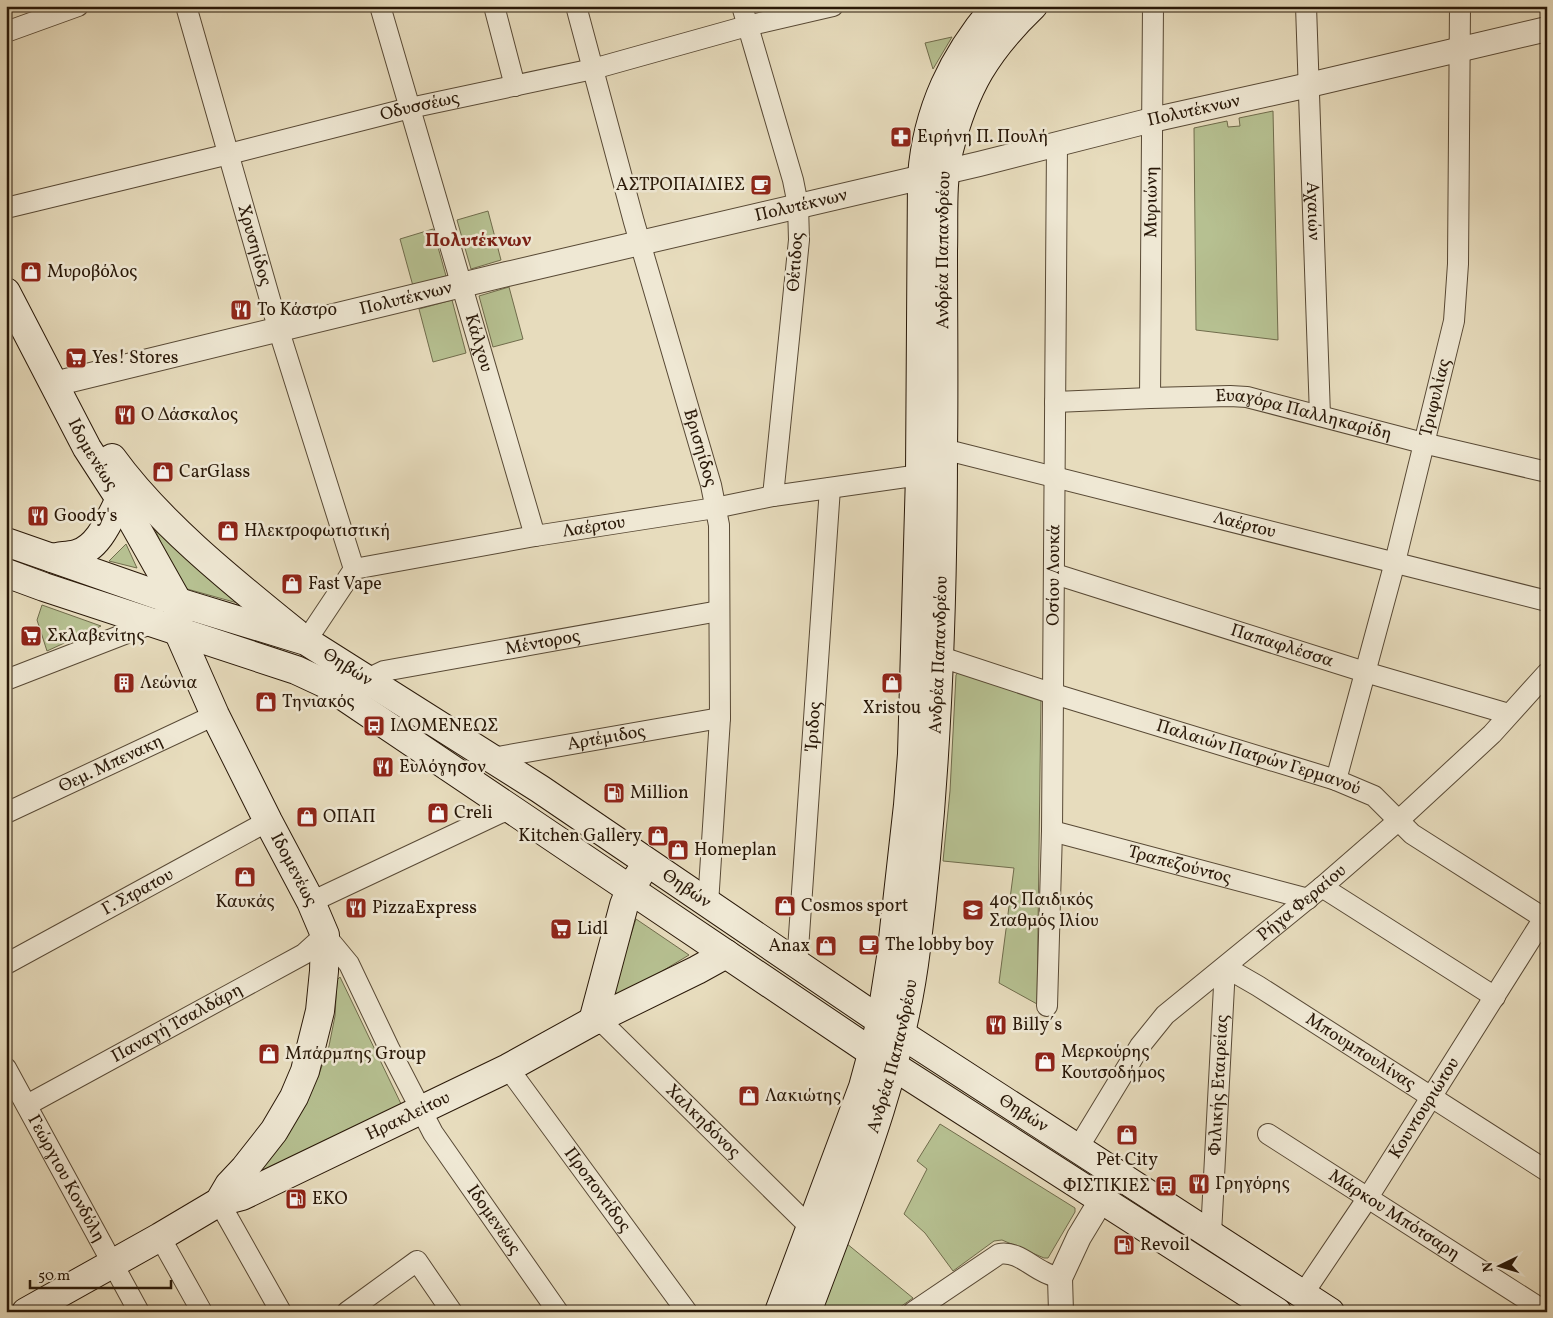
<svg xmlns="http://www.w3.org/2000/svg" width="1553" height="1318" font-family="Vollkorn,serif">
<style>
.green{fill:#b6c091;stroke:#706c4c}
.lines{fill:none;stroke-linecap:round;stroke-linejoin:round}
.minor-casing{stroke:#584935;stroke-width:22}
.tertiary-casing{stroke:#584935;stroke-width:26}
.secondary-casing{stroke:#291808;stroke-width:30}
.minor{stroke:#efe8d4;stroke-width:20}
.tertiary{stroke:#efe8d4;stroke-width:24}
.secondary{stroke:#efe8d4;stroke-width:28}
.labels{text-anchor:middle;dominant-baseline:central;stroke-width:5;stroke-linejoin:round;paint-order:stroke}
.street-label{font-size:18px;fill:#291808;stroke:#efe8d4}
.poi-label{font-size:18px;fill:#291808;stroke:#efe8d4;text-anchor:start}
.neighbourhood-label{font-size:19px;font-weight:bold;fill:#7a1f14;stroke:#efe8d4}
</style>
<rect width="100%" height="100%" fill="#e7dcbd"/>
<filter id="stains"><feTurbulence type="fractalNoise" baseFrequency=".004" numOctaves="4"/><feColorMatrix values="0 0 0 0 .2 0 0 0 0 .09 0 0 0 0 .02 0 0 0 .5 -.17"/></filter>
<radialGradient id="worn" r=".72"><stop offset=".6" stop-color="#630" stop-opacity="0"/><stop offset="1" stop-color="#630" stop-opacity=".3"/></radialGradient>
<!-- green -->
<g class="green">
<path d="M952 37 933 69 925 43Z"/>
<path d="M1273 111 1278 340 1196 330 1194 128 1227 121 1228 127 1240 126 1239 118Z"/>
<path d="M488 211 501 260 471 269 457 220Z"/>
<path d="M433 229 446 276 413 286 400 239Z"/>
<path d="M509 287 523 339 493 347 479 296Z"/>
<path d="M452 300 466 353 433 362 419 309Z"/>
<path d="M151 520 241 604 180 587Z"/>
<path d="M126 544 137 568 109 561Z"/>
<path d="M42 605 101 626 47 651 37 620Z"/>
<path d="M959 671 1041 697 1037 1004 999 983 1014 868 943 861 950 791 956 675Z"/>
<path d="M636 919 689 955 614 1000 611 997Z"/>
<path d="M340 977 403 1108 252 1178 297 1119 318 1077 329 1046 335 1016 337 980Z"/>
<path d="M940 1124 1075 1208V1212L1048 1258H1044L1002 1240 994 1241 953 1271 925 1233 904 1214 927 1169 917 1161Z"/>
<path d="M846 1243 913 1298 893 1312H822Z"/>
</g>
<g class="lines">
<!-- minor casing -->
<g class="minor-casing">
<g id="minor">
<path id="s1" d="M186 6 279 331 354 569"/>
<path id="s2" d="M380 6 535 536"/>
<path d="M494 6 515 86"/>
<path id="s3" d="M576 6 634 222 711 485 719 525 720 718 708 904"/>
<path d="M742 6 793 180 798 205 799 240 773 496"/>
<path id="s4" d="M1306 6 1320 416"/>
<path d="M6 32 78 6"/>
<path id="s5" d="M6 208 229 154 410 108 593 69 747 26 833 6"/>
<path id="s6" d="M1150 398 1153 6"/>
<path id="s7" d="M1055 402 1150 398 1230 396 1247 397 1423 443 1547 472"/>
<path id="s8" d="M943 449 1547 601"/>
<path id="s9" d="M1055 574 1365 672 1509 714"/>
<path id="s10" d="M306 641 354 569 535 536 715 508 773 496 920 475"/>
<path id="s11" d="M938 656 1054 694 1336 780 1374 796 1412 834 1547 920"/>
<path id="s12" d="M367 679 384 671 719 611"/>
<path d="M6 680 153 623 157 619"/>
<path id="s13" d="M492 758 720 718"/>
<path id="s14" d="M1336 780 1395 562 1454 321 1458 264 1460 6"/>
<path id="s15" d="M6 813 215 715"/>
<path id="s16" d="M1052 831 1308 899"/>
<path d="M1322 887 1495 997"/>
<path d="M311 902 500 813 512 810"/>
<path id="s17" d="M6 964 268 821"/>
<path id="s18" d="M797 964 830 488"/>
<path id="s19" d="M1225 967 1258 986 1547 1171"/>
<path id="s20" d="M1047 1006 1052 831 1057 144"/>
<path id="s21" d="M593 1021 605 1025 810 1227"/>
<path id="s22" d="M6 1068 139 1312"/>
<path id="s23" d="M508 1068 687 1312"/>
<path id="s24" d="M27 1105 304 954 325 935 349 964 389 1048 433 1133 558 1312"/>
<path id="s25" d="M1268 1134 1546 1312"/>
<path id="s26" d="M1078 1148 1140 1046 1165 1015 1322 887 1399 820 1492 734 1547 673"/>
<path d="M219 1202 281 1312"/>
<path id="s27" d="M1211 1234 1225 967"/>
<path d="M160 1237 202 1312"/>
<path id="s28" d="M1303 1294 1367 1199 1544 918"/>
<path d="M347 1312 417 1261 452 1312"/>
<path d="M913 1312 999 1254C1017 1251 1029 1265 1044 1272 1049 1275 1055 1276 1060 1278"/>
</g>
</g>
<!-- tertiary casing -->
<g class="tertiary-casing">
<g id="tertiary">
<path id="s29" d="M54 384 507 274 979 164 1152 120 1309 85 1547 29"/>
<path d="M1061 1312 1060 1278 1079 1237 1102 1199"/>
</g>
</g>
<!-- secondary casing -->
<g class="secondary-casing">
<g id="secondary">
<path id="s30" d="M6 292 87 448 120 499 178 602V631L215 715 268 821 311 902 325 935 324 971 320 1011 305 1071 294 1097 274 1131 245 1168 229 1185 219 1202 160 1237 26 1312"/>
<path d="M112 458C159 523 233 582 296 633"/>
<path id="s31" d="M6 542 178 602 306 641 540 789 881 1021 1330 1312"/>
<path d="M52 558C60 556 68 556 76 554 99 548 110 518 120 499"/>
<path d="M6 573 44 587 296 670 324 683 873 1053 1277 1312"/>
<path d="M593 1021 624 905 630 890 639 875"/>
<path id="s32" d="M219 1202 242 1196 508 1068 593 1021 697 970 726 954"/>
<path d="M779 1312 863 1087 881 1021 891 957 908 805 912 754 920 475 922 176C927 110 953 56 996 6"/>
<path id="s33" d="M807 1312C851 1194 901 1075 916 949 937 783 943 615 943 448 944 382 943 317 943 251 944 218 941 183 949 150 965 87 986 51 1033 6"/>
</g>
</g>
<!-- minor -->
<use href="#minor" class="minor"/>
<!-- tertiary -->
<use href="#tertiary" class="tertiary"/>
<!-- secondary -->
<use href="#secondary" class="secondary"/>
</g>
<!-- icons -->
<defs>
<g id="pharmacy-square" transform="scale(1.125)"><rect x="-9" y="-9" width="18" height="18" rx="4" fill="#8f2418" stroke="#efe8d4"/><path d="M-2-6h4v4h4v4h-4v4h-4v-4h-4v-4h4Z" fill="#fff"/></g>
<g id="cafe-square" transform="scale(1.125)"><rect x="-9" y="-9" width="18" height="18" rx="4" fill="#8f2418" stroke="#efe8d4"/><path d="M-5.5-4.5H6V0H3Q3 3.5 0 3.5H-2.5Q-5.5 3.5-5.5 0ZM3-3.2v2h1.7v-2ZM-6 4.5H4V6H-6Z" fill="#fff"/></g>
<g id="shop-square" transform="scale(1.125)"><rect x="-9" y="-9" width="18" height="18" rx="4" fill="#8f2418" stroke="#efe8d4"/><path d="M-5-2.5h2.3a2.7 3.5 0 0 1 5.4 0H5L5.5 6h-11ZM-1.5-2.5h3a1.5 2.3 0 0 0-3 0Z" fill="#fff"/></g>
<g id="restaurant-square" transform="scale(1.125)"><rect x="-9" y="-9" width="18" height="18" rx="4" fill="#8f2418" stroke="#efe8d4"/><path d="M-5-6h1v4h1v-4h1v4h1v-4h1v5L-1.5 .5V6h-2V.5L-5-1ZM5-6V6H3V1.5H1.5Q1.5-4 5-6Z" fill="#fff"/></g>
<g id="supermarket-square" transform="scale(1.125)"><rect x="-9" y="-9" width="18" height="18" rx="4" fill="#8f2418" stroke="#efe8d4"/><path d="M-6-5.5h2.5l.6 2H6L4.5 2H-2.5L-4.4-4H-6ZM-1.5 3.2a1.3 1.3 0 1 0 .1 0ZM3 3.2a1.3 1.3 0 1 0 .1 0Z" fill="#fff"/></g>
<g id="building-square" transform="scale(1.125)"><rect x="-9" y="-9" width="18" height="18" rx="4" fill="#8f2418" stroke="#efe8d4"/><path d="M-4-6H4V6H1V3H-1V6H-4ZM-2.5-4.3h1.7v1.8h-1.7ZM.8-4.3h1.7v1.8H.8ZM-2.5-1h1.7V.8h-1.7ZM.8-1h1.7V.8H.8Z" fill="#fff"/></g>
<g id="bus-square" transform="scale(1.125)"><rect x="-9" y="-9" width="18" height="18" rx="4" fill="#8f2418" stroke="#efe8d4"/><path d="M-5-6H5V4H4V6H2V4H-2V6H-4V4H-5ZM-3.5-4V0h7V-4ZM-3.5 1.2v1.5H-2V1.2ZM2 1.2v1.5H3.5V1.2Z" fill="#fff"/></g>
<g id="fuel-square" transform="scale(1.125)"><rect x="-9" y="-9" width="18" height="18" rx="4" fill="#8f2418" stroke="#efe8d4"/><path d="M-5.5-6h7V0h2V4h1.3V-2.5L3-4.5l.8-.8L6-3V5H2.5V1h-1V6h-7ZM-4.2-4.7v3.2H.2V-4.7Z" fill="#fff"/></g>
<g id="school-square" transform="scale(1.125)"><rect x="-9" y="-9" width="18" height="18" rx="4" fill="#8f2418" stroke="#efe8d4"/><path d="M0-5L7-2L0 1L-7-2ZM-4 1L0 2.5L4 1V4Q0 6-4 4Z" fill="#fff"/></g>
</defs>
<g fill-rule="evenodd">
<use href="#pharmacy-square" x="901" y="137"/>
<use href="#cafe-square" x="761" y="185"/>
<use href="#shop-square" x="31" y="272"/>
<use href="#restaurant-square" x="241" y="310"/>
<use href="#supermarket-square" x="76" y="358"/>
<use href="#restaurant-square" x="125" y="415"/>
<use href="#shop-square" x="163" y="472"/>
<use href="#restaurant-square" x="38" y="516"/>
<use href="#shop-square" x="228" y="531"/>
<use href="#shop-square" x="292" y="584"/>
<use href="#supermarket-square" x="31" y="636"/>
<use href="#building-square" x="124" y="683"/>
<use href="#shop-square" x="892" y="683"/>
<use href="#shop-square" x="266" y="702"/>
<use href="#bus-square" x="374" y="726"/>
<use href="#restaurant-square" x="383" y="767"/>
<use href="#fuel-square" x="614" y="793"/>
<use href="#shop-square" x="438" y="813"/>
<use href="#shop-square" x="307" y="817"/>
<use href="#shop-square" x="658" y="836"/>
<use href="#shop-square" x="678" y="850"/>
<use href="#shop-square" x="245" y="877"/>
<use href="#shop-square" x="785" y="906"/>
<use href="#restaurant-square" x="356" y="908"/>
<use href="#school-square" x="973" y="910"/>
<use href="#supermarket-square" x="561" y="929"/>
<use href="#cafe-square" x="869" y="945"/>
<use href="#shop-square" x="826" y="946"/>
<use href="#restaurant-square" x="996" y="1025"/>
<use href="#shop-square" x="269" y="1054"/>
<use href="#shop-square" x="1045" y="1062"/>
<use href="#shop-square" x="749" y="1096"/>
<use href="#shop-square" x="1127" y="1135"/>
<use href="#restaurant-square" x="1199" y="1184"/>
<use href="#bus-square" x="1166" y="1186"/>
<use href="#fuel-square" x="296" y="1199"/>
<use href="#fuel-square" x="1124" y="1245"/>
</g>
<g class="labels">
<!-- street labels -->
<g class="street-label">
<text stroke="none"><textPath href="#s5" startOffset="426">Οδυσσέως</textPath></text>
<text stroke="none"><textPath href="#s29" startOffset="1172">Πολυτέκνων</textPath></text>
<text stroke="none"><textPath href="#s6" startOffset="196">Μυριώνη</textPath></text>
<text stroke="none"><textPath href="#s29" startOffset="768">Πολυτέκνων</textPath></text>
<text stroke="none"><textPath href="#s4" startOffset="205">Αχαιών</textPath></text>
<text stroke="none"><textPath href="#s1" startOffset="249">Χρυσηίδος</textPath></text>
<text stroke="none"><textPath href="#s33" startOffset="1080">Ανδρέα Παπανδρέου</textPath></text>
<text transform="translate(796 262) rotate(-86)">Θέτιδος</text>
<text stroke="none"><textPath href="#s29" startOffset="362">Πολυτέκνων</textPath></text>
<text stroke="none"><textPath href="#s2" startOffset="351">Κάλχου</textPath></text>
<text stroke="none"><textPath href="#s14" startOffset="395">Τριφυλίας</textPath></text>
<text stroke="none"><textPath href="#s7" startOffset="251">Ευαγόρα Παλληκαρίδη</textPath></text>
<text stroke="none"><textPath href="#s3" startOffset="459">Βρισηίδος</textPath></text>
<text stroke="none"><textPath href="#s30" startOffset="184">Ιδομενέως</textPath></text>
<text stroke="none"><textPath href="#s8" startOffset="311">Λαέρτου</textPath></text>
<text stroke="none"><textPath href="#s10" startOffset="330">Λαέρτου</textPath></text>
<text stroke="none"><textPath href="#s20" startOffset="431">Οσίου Λουκά</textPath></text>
<text stroke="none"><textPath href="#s12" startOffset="180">Μέντορος</textPath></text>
<text stroke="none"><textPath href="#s9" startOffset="238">Παπαφλέσσα</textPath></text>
<text stroke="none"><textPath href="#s33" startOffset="675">Ανδρέα Παπανδρέου</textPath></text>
<text stroke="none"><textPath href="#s31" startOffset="365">Θηβών</textPath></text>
<text stroke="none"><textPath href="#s18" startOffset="239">Ίριδος</textPath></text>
<text stroke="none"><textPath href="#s13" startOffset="116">Αρτέμιδος</textPath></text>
<text stroke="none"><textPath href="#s11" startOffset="336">Παλαιών Πατρών Γερμανού</textPath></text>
<text stroke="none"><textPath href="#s15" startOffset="116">Θεμ. Μπενακη</textPath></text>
<text stroke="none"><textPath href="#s16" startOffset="132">Τραπεζούντος</textPath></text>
<text stroke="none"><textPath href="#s30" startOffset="649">Ιδομενέως</textPath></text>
<text stroke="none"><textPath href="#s31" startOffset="770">Θηβών</textPath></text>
<text stroke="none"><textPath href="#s17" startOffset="150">Γ. Στρατου</textPath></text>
<text stroke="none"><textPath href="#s26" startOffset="336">Ρήγα Φεραίου</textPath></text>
<text stroke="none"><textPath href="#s24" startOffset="171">Παναγή Τσαλδάρη</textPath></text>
<text stroke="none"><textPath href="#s19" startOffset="160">Μπουμπουλίνας</textPath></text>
<text stroke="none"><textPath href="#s33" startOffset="270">Ανδρέα Παπανδρέου</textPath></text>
<text stroke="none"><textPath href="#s27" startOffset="149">Φιλικής Εταιρείας</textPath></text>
<text stroke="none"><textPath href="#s28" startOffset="222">Κουντουριώτου</textPath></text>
<text stroke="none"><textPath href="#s31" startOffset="1175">Θηβών</textPath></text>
<text stroke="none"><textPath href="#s32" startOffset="208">Ηρακλείτου</textPath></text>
<text stroke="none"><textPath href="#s21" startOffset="150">Χαλκηδόνος</textPath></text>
<text stroke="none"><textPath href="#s22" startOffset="126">Γεώργιου Κονδύλη</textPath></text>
<text stroke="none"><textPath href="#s23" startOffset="151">Προποντίδος</textPath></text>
<text stroke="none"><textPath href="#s25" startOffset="150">Μάρκου Μπότσαρη</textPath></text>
<text stroke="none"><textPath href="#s24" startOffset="676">Ιδομενέως</textPath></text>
</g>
<!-- poi labels -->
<g class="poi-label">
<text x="917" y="137">Ειρήνη Π. Πουλή</text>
<text x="745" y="185" text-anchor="end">ΑΣΤΡΟΠΑΙΔΙΕΣ</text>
<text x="47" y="272">Μυροβόλος</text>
<text x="257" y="310">Το Κάστρο</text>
<text x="92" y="358">Yes! Stores</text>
<text x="141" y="415">Ο Δάσκαλος</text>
<text x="179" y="472">CarGlass</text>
<text x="54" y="516">Goody's</text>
<text x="244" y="531">Ηλεκτροφωτιστική</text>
<text x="308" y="584">Fast Vape</text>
<text x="47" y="636">Σκλαβενίτης</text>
<text x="140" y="683">Λεώνια</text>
<text x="282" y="702">Τηνιακός</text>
<text x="892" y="708" text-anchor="middle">Xristou</text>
<text x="390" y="726">ΙΔΟΜΕΝΕΩΣ</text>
<text x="399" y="767">Ευλόγησον</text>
<text x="630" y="793">Million</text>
<text x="454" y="813">Creli</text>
<text x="323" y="817">ΟΠΑΠ</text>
<text x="642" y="836" text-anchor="end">Kitchen Gallery</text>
<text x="694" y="850">Homeplan</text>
<text x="989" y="900">4ος Παιδικός<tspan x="989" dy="21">Σταθμός Ιλίου</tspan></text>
<text x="245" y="902" text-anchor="middle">Καυκάς</text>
<text x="801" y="906">Cosmos sport</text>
<text x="372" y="908">PizzaExpress</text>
<text x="577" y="929">Lidl</text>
<text x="885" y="945">The lobby boy</text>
<text x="810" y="946" text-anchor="end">Anax</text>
<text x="1012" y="1025">Billy´s</text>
<text x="1061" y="1052">Μερκούρης<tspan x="1061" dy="21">Κουτσοδήμος</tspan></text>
<text x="285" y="1054">Μπάρμπης Group</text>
<text x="765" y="1096">Λακιώτης</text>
<text x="1127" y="1160" text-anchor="middle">Pet City</text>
<text x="1215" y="1184">Γρηγόρης</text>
<text x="1150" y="1186" text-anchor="end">ΦΙΣΤΙΚΙΕΣ</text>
<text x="312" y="1199">ΕΚΟ</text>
<text x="1140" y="1245">Revoil</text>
</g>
<!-- neighbourhood labels -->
<g class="neighbourhood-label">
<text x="478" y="241">Πολυτέκνων</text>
</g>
</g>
<!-- margin -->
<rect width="1553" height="1318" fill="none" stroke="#e7dcbd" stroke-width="25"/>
<rect x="8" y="8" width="1538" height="1303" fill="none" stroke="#291808" stroke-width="2.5"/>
<rect x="12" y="12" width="1528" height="1293" fill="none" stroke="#291808"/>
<!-- north arrow -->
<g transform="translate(1500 1266) rotate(265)" stroke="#efe8d4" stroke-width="4" paint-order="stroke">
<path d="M0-4L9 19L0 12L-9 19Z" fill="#291808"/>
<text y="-8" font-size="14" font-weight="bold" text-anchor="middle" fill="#291808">N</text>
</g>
<!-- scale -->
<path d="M30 1280v8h141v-8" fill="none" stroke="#291808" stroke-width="2.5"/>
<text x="38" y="1280" font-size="15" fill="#291808" stroke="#efe8d4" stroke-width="4" paint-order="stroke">50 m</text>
<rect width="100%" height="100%" filter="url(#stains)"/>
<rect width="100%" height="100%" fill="url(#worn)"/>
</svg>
